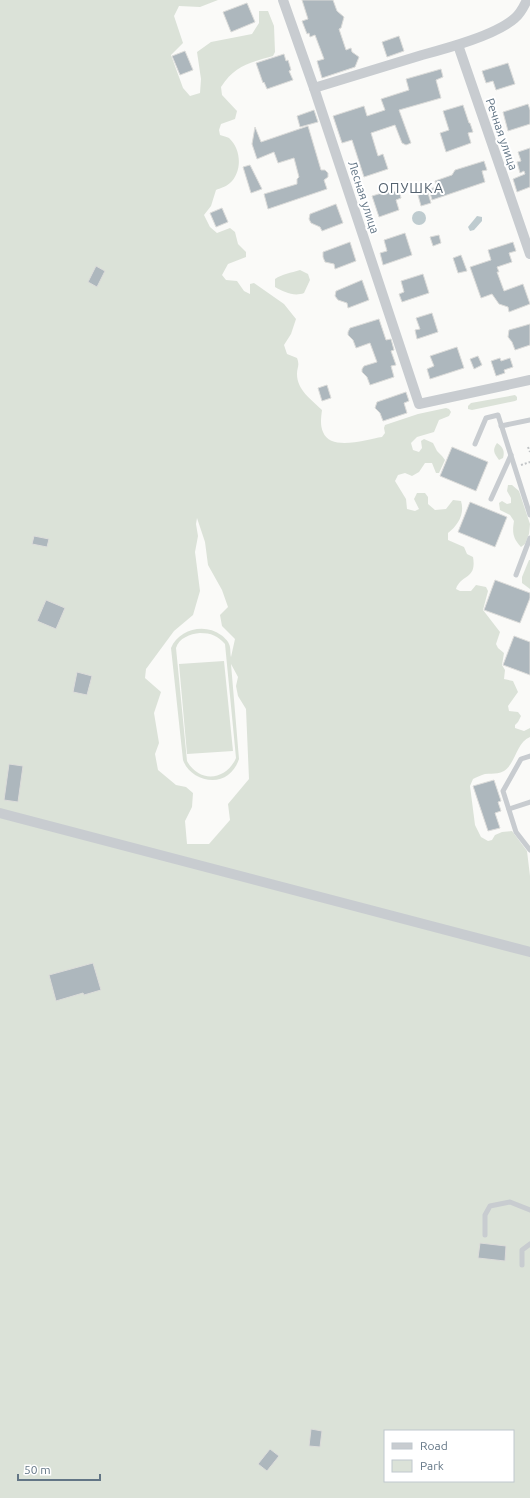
<svg xmlns="http://www.w3.org/2000/svg" width="530" height="1498" font-family="Ubuntu,sans-serif">
<style>
.green{fill:#dbe2d8;fill-rule:evenodd}
.water{fill:#becbcf}
.building{fill:#adb7bd;stroke:#dcdcda}
.lines{fill:none;stroke-linecap:round;stroke-linejoin:round}
.path{stroke:#c1c4c6;stroke-width:2;stroke-dasharray:2 2;stroke-linecap:butt}
.service{stroke:#c8ccd0;stroke-width:5}
.minor{stroke:#c8ccd0;stroke-width:10}
.labels{text-anchor:middle;dominant-baseline:central;stroke-width:4;stroke-linejoin:round;paint-order:stroke}
.street-label{font-size:12px;fill:#627585;stroke:#fff}
.quarter-label{font-size:14px;letter-spacing:1px;fill:#556370;stroke:#fff}
</style>
<rect width="100%" height="100%" fill="#fafaf8"/>
<!-- green -->
<g class="green">
<path d="M0 0H218L200 7 179 6 174 16 183 43 171 55 183 88 190 96 200 93 201 79 197 52 211 42 252 34 259 23V11H268L274 26 275 52 273 56C249 63 235 65 221 87L222 95 237 111 235 119 221 124 219 130 220 135C223 136 227 137 229 138 242 150 242 172 230 183 226 187 220 188 216 190L211 206 204 215 210 227 217 233 230 228 235 232 238 244 246 252V257L228 264 222 275 226 280 237 281 244 291 250 294V284L254 283 284 304 296 319 291 334 284 345 287 354 297 358C300 366 297 367 297 374 297 390 311 399 322 410 321 418 320 425 323 432 331 452 367 439 382 437L385 433 384 428 385 425 418 414 446 408 449 409 451 412 449 416 439 420 434 432 417 437 411 443 413 450 419 452 422 448 421 441 424 439 433 443 437 451 442 456 445 460 439 473H436L432 463H425L419 472 412 476 405 473 398 475 395 481 406 499 407 509 415 511 419 509 414 499 417 493H425L428 497V504L435 510 446 509 453 500 461 501C465 514 458 525 448 533V540L464 547 467 554 473 557C477 580 461 574 456 589L460 591H471L476 585 486 587 488 591 483 610 500 632 496 644 498 648 504 653 502 665 505 670 504 679 513 681 518 692 508 706 509 711 518 712 521 716 518 722 515 725V728L524 731 530 728V737C516 743 516 763 504 771 497 775 492 773 485 774 481 775 477 777 473 779L470 786 475 825 481 837 488 841 492 840 495 835 502 832 512 831 527 851 530 876V1498H0ZM197 518 205 542 208 565 222 590 228 607 220 615 222 626 235 639 231 657C230 653 231 648 229 644 228 641 224 637 221 635 205 623 179 629 171 648L183 760C189 778 214 786 228 775 234 770 237 765 239 759L231 664 238 677 236 686 238 696 246 709 249 779 228 804 230 820 209 844H187L185 821 192 807 193 793 186 787 176 785 158 770 155 754 159 743 154 713 161 692 145 678 146 669 174 631 193 615 200 591 195 552 198 536 196 524ZM200 633C211 633 218 636 225 644L236 758C226 781 199 783 187 761L176 648C179 638 190 634 200 633ZM385 1431H513V1481H385Z"/>
<path d="M300 270 308 274 310 280 304 293C294 297 284 292 275 287V279C282 274 291 273 300 270Z"/>
<path d="M515 395 517 397V400L515 401 472 410 468 409V406L471 403Z"/>
<path d="M497 443C503 447 505 451 503 458L499 460C494 453 492 450 497 443Z"/>
<path d="M508 485H512L519 491 530 524 529 534 525 544 521 547C513 538 512 533 514 521L510 515 500 510 499 503 502 501 507 504 511 503V498L507 491Z"/>
<path d="M529 560H530V589L522 583V577Z"/>
<path d="M224 661 233 751 187 754 179 664Z"/>
</g>
<!-- water -->
<g class="water">
<circle cx="419" cy="218" r="7"/>
<path d="M477 216 482 217V221L474 230 470 231 468 227Z"/>
</g>
<!-- building -->
<g class="building">
<path d="M302 0H333L337 11 344 17 341 28 339 29 346 50 351 48 352 52 359 57 355 67 322 78 317 61 324 59 315 35 310 37 309 33 307 34 302 21 308 19Z"/>
<path d="M247 3 255 22 231 32 223 12Z"/>
<path d="M399 36 404 51 387 57 382 42Z"/>
<path d="M185 51 193 70 180 75 172 56Z"/>
<path d="M284 54 286 61 288 60 291 70 289 71 293 80 267 89 264 82 263 83 256 63Z"/>
<path d="M508 63 515 84 496 90 493 81 486 83 482 71Z"/>
<path d="M441 69 443 77 436 80 441 98 399 110 411 143 406 145 402 143 395 125 371 133 378 156 383 154 388 169 364 177 352 140 342 143 333 116 364 106 367 116 385 110 381 99 409 90 406 79Z"/>
<path d="M528 104 530 110V124L508 131 503 112Z"/>
<path d="M463 105 469 123H470L473 132 468 133 471 143 446 152 440 133 449 130 443 111Z"/>
<path d="M314 110 318 122 300 127 297 116Z"/>
<path d="M308 126 321 170H325L328 173V177L324 180 327 189 268 209 264 194 297 184V179L299 177 294 158 278 163 274 152 257 159 252 144 255 127 261 142Z"/>
<path d="M530 148V187L517 192 513 179 525 174 524 171 520 173 517 162 521 161 518 152Z"/>
<path d="M484 161 487 170 482 171 485 182 432 200 429 189 437 187 435 181 452 175 455 170Z"/>
<path d="M250 165 262 189 251 193 243 167Z"/>
<path d="M392 190 393 192 399 190 401 198 396 200 399 210 379 217 372 196Z"/>
<path d="M428 193 431 203 421 206 418 195Z"/>
<path d="M336 204 343 223 322 231 320 227 311 223 309 219 310 214Z"/>
<path d="M222 208 228 222 216 227 210 213Z"/>
<path d="M405 233 412 255 383 265 380 253 387 251 384 240Z"/>
<path d="M439 235 441 243 433 246 430 237Z"/>
<path d="M350 242 356 261 335 269 334 264 325 262 323 257V252Z"/>
<path d="M513 242 516 251 509 253 512 262 497 267 499 272H497L504 291 523 284 530 304 509 312 508 307 499 304 492 294 481 298 470 267 491 260 488 250Z"/>
<path d="M461 255 467 271 458 273 453 258Z"/>
<path d="M96 266 105 271 97 287 88 282Z"/>
<path d="M423 274 429 293 402 302 399 294 404 292 401 281Z"/>
<path d="M362 280 369 300 348 308 347 303 338 300 335 296 336 291Z"/>
<path d="M432 313 438 332 417 339 415 330 420 329 416 318Z"/>
<path d="M379 319 386 340 391 339 394 350 391 351 396 365 391 366 394 377 370 385 367 377 362 372V369L364 366 377 362 370 343 356 348 353 340 348 335V332L350 328Z"/>
<path d="M530 324V345L515 350 512 342 508 337 509 330Z"/>
<path d="M457 347 464 368 430 379 427 369 434 366 430 356Z"/>
<path d="M478 356 482 365 474 369 470 359Z"/>
<path d="M500 358 501 361 510 358 513 367 504 370 505 373 496 376 491 361Z"/>
<path d="M327 385 331 398 322 401 318 388Z"/>
<path d="M406 392 409 401 404 403 407 413 383 421 380 413 375 408 377 402Z"/>
<path d="M452 447 488 462 476 491 440 476Z"/>
<path d="M470 502 507 517 495 547 458 532Z"/>
<path d="M34 536 49 539 47 547 32 544Z"/>
<path d="M495 580 530 593V598L520 623 484 610Z"/>
<path d="M46 600 65 608 56 629 37 621Z"/>
<path d="M514 636 530 642V675L503 665Z"/>
<path d="M77 672 92 676 87 695 73 692Z"/>
<path d="M9 764 23 766 18 802 4 800Z"/>
<path d="M494 780 501 801 498 802 501 811 495 813 500 828 488 831 473 786Z"/>
<path d="M93 963 101 990 84 995 83 993 56 1001 49 975Z"/>
<path d="M480 1243 506 1246 505 1261 478 1258Z"/>
<path d="M311 1429 322 1431 320 1447 309 1446Z"/>
<path d="M270 1449 279 1456 267 1471 258 1464Z"/>
</g>
<g class="lines">
<!-- path -->
<g class="path">
<path d="M528 447 530 452"/>
<path d="M521 465 530 462"/>
</g>
<!-- service -->
<g class="service">
<path d="M501 426 530 420"/>
<path d="M475 444 486 418 498 415 530 515"/>
<path d="M491 499 511 455"/>
<path d="M516 575 530 538"/>
<path d="M530 756 521 759 503 791 516 832 530 850"/>
<path d="M509 809 530 802"/>
<path d="M485 1235V1215L490 1206 510 1202 530 1210"/>
<path d="M522 1265V1250L530 1244"/>
</g>
<!-- minor -->
<g class="minor">
<path d="M283 0 314 88 419 404 530 380"/>
<path d="M458 45 530 254"/>
<path d="M314 88C350 77 386 66 422 55 448 48 496 35 515 18 521 13 524 6 527 0"/>
<path d="M0 813 530 952"/>
</g>
</g>
<g class="labels">
<!-- street labels -->
<g class="street-label">
<text transform="translate(502 134) rotate(71)">Речная улица</text>
<text transform="translate(364 197) rotate(72)">Лесная улица</text>
</g>
<!-- quarter labels -->
<g class="quarter-label">
<text x="411" y="188">ОПУШКА</text>
</g>
</g>
<!-- legend -->
<rect x="384" y="1430" width="130" height="52" fill="#ffffff" stroke="#c0c8ce"/>
<rect x="392" y="1443" width="20" height="6" fill="#c8ccd0" stroke="#c0c8ce"/>
<text x="420" y="1450" font-size="12" fill="#627585">Road</text>
<rect x="392" y="1460" width="20" height="12" fill="#dbe2d8" stroke="#c0c8ce"/>
<text x="420" y="1470" font-size="12" fill="#627585">Park</text>
<!-- scale -->
<path d="M18 1474v6h82v-6" fill="none" stroke="#627585" stroke-width="2"/>
<text x="24" y="1474" font-size="12" fill="#627585" stroke="#ffffff" stroke-width="3" paint-order="stroke">50 m</text>
</svg>
